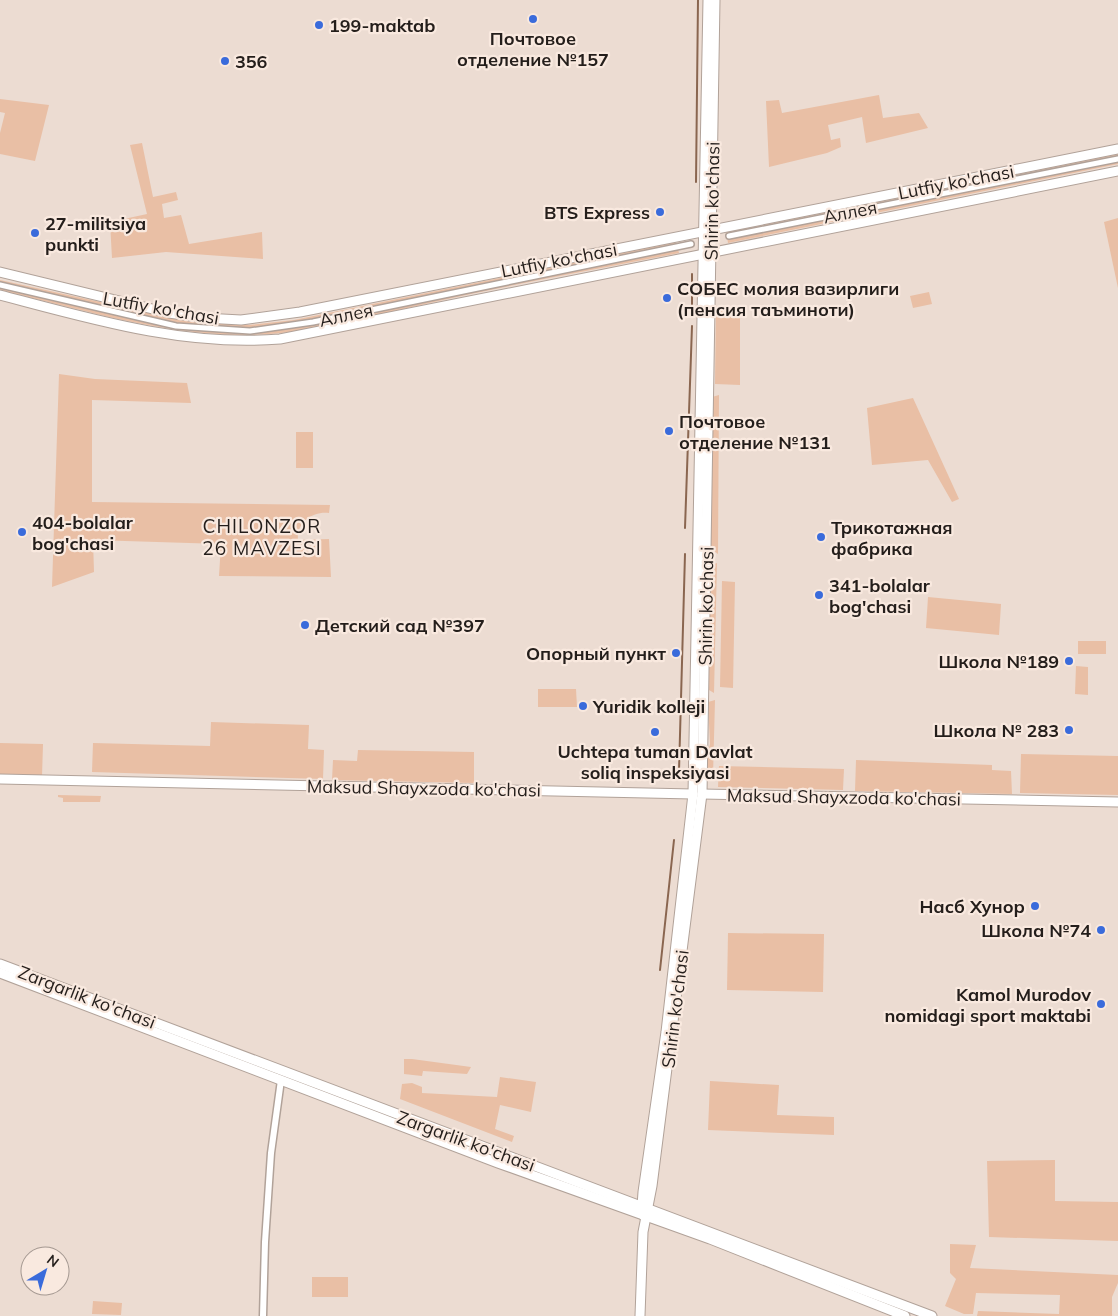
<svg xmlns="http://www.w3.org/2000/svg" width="1118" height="1316" font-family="Mulish,sans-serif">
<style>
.green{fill:#e9bfa5}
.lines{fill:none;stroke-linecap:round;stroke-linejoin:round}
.stream{stroke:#8a6650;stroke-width:2}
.pedestrian-casing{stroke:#b1a299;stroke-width:8}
.minor-casing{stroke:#b1a299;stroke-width:9}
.tertiary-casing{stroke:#b1a299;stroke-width:11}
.secondary-casing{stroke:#b1a299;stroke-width:11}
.pedestrian{stroke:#fff;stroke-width:5}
.minor{stroke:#fff;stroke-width:6}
.tertiary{stroke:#fff;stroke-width:9}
.secondary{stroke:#fff;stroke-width:9}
.poi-dot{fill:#3a6bdb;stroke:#f9e9df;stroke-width:2}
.labels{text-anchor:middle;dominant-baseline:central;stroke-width:4.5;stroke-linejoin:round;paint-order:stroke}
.poi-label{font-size:18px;font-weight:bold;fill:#241e1b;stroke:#f9e9df;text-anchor:start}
.street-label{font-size:18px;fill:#241e1b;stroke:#f9e9df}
.neighbourhood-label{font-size:19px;letter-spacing:1px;fill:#241e1b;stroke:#f9e9df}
</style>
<rect width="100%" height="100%" fill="#ecdcd2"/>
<!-- green -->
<g class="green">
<path d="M879 95 883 118 919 113 928 128 866 143 862 117 828 125 831 140 840 138 841 147 827 153 769 167 766 101 779 100 782 113Z"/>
<path d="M0 99 49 105 35 161 0 154V133L5 113 0 112Z"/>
<path d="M142 143 153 197 176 192 178 200 162 204 164 218 181 215 189 244 262 232 263 259 166 252 112 258 110 222 147 214 130 145Z"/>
<path d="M1118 153V164L728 243 726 231 839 210Z"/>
<path d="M1118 218V288L1104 222Z"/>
<path d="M676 242 679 253C597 269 515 284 434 302 372 315 308 335 245 335 162 335 80 309 0 290V280L191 322 249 325 294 320Z"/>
<path d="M929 292 932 304 913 308 910 296Z"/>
<path d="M716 306H740V385L715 384Z"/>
<path d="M59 374 95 379 187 383 191 403 92 400V502L330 505 329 513C313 511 296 522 298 540L329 539 331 577 219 576 221 544 93 540 94 572 52 587Z"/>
<path d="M719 395 718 554 710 548 712 397Z"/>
<path d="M913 398 959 499 952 502 928 460 872 465 867 408Z"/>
<rect x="296" y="432" width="17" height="36"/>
<path d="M717 563 714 693 709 690 710 566Z"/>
<path d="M722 581 735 582 733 688 720 687Z"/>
<path d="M928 597 1001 604 999 635 926 628Z"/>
<rect x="1078" y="641" width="28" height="13"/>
<path d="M1076 666 1088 667V695L1075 694Z"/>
<path d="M538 689H576L577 707H538Z"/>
<path d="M715 700 713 776H707V756L710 744 708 702Z"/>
<path d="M211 722 309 725 308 749 324 750 323 779 92 772 93 743 210 746Z"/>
<path d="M0 743 43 744 42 776 0 775Z"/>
<path d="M358 750 474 752V783L332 780 333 760 357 761Z"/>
<path d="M1021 754 1118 756V795L1020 793Z"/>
<path d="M856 760 992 765V770L1011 771 1012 794 855 791Z"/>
<path d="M719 766 844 769 843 790 718 787Z"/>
<path d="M58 795 101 796 100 802H63V798L58 797Z"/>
<path d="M728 933 824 934 823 992 727 990Z"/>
<path d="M404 1059H412L471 1067 467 1074 423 1071 422 1076 404 1074Z"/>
<path d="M500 1077 536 1082 531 1112 500 1105 495 1129 514 1136 512 1142 400 1099 402 1084 412 1083 422 1087V1093L497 1097Z"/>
<path d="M710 1081 779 1085 777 1115 834 1117V1135L708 1130Z"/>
<path d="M1055 1160V1201L1118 1202V1241L989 1237 987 1161Z"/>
<path d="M950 1244 976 1245 970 1268 1118 1275V1283L1112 1297V1316H977L978 1311 1059 1314 1060 1295 976 1293 973 1314H964L945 1306 956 1279 950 1273Z"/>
<rect x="312" y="1277" width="36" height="20"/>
<path d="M93 1301 122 1303 121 1315 92 1314Z"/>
</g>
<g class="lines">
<!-- stream -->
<g class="stream">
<path d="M696 182 698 0"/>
<path d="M692 274V314"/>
<path d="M685 528 692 326"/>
<path d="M679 771 685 554"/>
<path d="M660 970 674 840"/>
</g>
<!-- pedestrian casing -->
<g class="pedestrian-casing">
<g id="pedestrian">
<path d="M729 236 1118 159"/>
<path d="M0 285 176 326 250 331 313 322 691 244"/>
</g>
</g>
<!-- minor casing -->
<g class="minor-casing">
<path id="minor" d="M263 1316 265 1242 271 1153 281 1080"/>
</g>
<!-- tertiary casing -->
<g class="tertiary-casing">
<g id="tertiary">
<path d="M0 779 693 794"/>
<path d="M702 794 1118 802"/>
</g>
</g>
<!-- secondary casing -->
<g class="secondary-casing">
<g id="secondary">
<path d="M0 272 169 313 204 318 241 320 300 312 1118 149"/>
<path d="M0 295C91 319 185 347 280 339L1118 171"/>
<path d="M0 964 932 1316"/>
<path d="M0 973 498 1163 710 1239 905 1316"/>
<path d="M644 1216 642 1206 643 1192 666 1032 693 794 708 0"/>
<path d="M640 1316 643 1232 652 1186 702 794 715 0"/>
</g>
</g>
<!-- pedestrian -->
<use href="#pedestrian" class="pedestrian"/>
<!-- minor -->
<use href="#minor" class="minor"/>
<!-- tertiary -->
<use href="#tertiary" class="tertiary"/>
<!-- secondary -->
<use href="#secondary" class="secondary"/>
</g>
<!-- markers -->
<g class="poi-dot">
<circle cx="533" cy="19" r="5"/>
<circle cx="319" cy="25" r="5"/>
<circle cx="225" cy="61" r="5"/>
<circle cx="660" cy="212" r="5"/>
<circle cx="35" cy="233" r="5"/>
<circle cx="667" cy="298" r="5"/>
<circle cx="669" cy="431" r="5"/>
<circle cx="22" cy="532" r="5"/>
<circle cx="821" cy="537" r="5"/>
<circle cx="819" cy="595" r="5"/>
<circle cx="305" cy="625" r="5"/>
<circle cx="676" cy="653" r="5"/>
<circle cx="1069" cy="661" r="5"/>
<circle cx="583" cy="706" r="5"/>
<circle cx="1069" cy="730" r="5"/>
<circle cx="655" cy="732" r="5"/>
<circle cx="1035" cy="906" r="5"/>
<circle cx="1101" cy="930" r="5"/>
<circle cx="1101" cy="1004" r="5"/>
</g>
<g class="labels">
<!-- poi labels -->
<g class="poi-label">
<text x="329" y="25">199-maktab</text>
<text x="533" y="38" text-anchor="middle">Почтовое<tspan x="533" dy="21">отделение №157</tspan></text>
<text x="235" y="61">356</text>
<text x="650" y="212" text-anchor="end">BTS Express</text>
<text x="45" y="223">27-militsiya<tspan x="45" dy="21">punkti</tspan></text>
<text x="677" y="288">СОБЕС молия вазирлиги<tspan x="677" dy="21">(пенсия таъминоти)</tspan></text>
<text x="679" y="421">Почтовое<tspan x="679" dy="21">отделение №131</tspan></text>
<text x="32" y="522">404-bolalar<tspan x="32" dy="21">bog'chasi</tspan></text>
<text x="831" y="527">Трикотажная<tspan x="831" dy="21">фабрика</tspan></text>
<text x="829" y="585">341-bolalar<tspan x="829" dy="21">bog'chasi</tspan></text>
<text x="315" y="625">Детский сад №397</text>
<text x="666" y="653" text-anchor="end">Опорный пункт</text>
<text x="1059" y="661" text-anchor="end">Школа №189</text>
<text x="593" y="706">Yuridik kolleji</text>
<text x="1059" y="730" text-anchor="end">Школа № 283</text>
<text x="655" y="751" text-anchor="middle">Uchtepa tuman Davlat<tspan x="655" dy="21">soliq inspeksiyasi</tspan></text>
<text x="1025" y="906" text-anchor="end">Насб Хунор</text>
<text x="1091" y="930" text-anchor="end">Школа №74</text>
<text x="1091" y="994" text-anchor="end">Kamol Murodov<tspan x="1091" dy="21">nomidagi sport maktabi</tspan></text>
</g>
<!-- street labels -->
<g class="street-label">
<text transform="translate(956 182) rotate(-11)">Lutfiy ko'chasi</text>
<text transform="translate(712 201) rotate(-89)">Shirin ko'chasi</text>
<text transform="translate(850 212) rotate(-11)">Аллея</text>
<text transform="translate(559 260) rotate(-11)">Lutfiy ko'chasi</text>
<text transform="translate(161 308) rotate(10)">Lutfiy ko'chasi</text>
<text transform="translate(346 315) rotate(-12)">Аллея</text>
<text transform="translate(706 606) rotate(-89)">Shirin ko'chasi</text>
<text transform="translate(424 788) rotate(1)">Maksud Shayxzoda ko'chasi</text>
<text transform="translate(844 797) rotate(1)">Maksud Shayxzoda ko'chasi</text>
<text transform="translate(87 997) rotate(21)">Zargarlik ko'chasi</text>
<text transform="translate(675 1009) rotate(-83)">Shirin ko'chasi</text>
<text transform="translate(466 1141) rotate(20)">Zargarlik ko'chasi</text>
</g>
<!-- neighbourhood labels -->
<g class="neighbourhood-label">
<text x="262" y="526">CHILONZOR<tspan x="262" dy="22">26 MAVZESI</tspan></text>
</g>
</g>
<!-- north arrow -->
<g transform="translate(45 1271) rotate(38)"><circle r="24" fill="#f9e9df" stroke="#a49891"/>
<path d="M0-4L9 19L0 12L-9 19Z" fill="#3a6bdb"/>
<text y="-8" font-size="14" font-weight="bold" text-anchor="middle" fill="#241e1b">N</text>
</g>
</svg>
